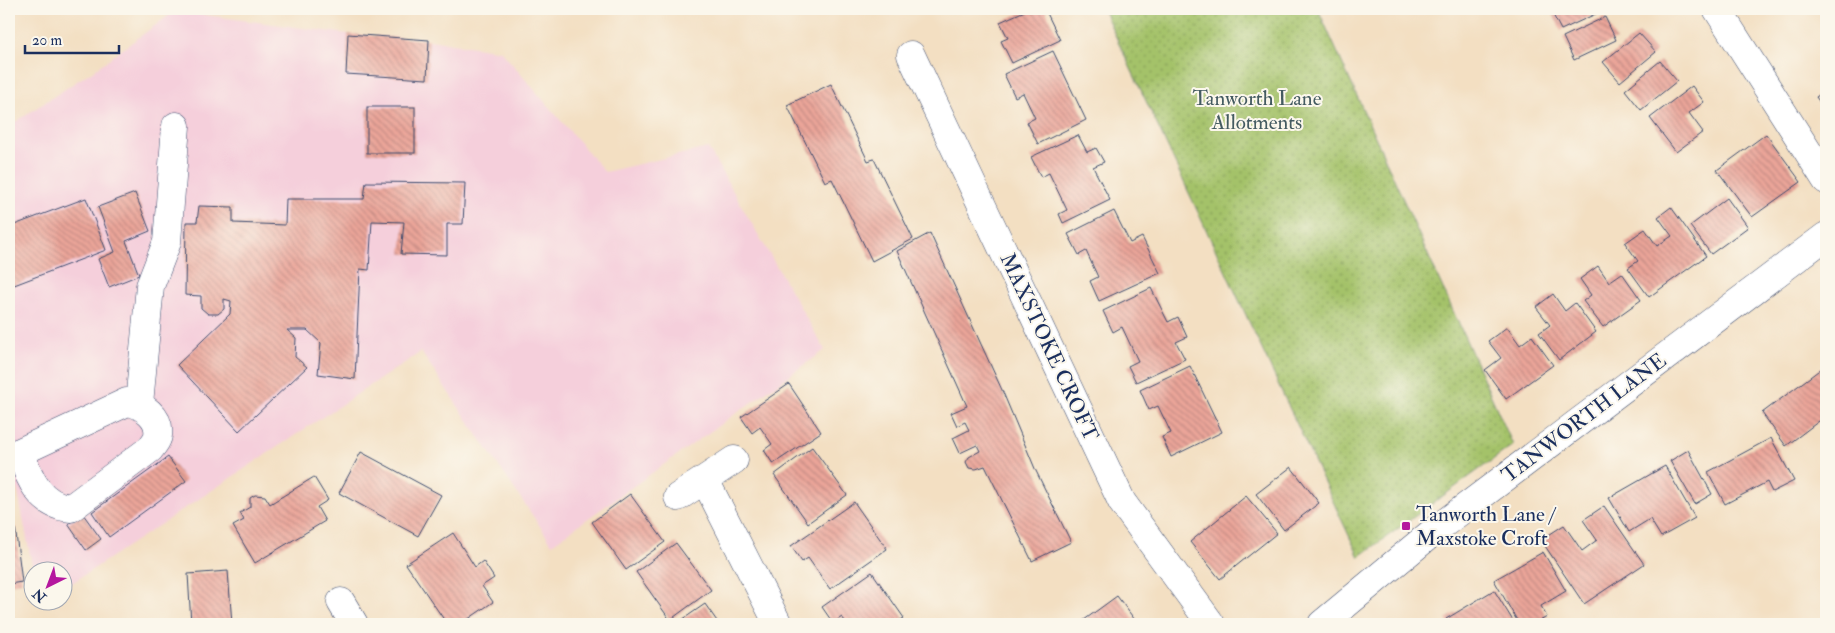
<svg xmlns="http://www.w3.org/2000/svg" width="1835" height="633" font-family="'IM FELL Double Pica',serif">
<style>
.built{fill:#f5cfdb}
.garden{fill:url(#garden-dots);stroke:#607864}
.building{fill:url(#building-back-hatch)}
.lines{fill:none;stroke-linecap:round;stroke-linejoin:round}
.minor-casing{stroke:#3b496d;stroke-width:29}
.minor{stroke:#fff;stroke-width:28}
.poi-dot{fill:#b5179e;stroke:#fbf7ec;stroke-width:2}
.labels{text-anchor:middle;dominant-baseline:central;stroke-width:4;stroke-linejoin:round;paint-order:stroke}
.park-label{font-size:21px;fill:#445b61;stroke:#fbf7ec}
.street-label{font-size:21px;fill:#1b2f5e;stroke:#fbf7ec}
.poi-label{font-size:21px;fill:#1b2f5e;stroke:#fbf7ec;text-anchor:start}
</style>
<defs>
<pattern id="garden-dots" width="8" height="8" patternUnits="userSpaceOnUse" patternTransform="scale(1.25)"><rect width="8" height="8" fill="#a4c269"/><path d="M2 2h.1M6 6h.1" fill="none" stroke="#859e5a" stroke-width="1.8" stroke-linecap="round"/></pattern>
<pattern id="building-back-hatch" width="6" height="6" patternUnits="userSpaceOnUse" patternTransform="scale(1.25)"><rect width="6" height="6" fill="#eba599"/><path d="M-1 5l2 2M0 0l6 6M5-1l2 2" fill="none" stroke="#be8780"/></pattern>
</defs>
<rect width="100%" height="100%" fill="#fbf7ec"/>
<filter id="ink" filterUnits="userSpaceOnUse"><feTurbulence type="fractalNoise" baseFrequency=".02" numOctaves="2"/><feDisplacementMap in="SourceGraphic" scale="10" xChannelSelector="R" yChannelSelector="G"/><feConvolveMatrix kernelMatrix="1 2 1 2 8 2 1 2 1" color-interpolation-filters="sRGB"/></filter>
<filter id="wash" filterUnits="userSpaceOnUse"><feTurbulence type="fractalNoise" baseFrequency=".0096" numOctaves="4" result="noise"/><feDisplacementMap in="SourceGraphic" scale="20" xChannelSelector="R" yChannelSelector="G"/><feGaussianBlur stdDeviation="1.12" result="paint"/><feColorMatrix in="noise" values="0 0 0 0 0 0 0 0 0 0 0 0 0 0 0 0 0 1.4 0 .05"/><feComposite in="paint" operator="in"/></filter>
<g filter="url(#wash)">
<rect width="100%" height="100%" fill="#f3dfc2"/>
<!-- built -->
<path class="built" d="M175 11 348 34 429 40 501 51 605 172 708 148 825 350 552 544 421 352 63 589 62 570H33L9 446V126L94 70Z"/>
<!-- garden -->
<path class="garden" d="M1103 9H1318L1513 445 1359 557Z"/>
<g id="blocks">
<!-- building -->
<g class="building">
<path d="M1029 9H1045L1060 40 1012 63 1001 41 1008 38 1000 22Z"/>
<path d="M1550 9H1601L1602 11 1561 30Z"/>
<path d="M1605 17 1616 40 1574 60 1563 37Z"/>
<path d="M1639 33 1656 52 1620 82 1603 62Z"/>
<path d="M348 34 429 40 427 79 346 74Z"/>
<path d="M1053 51 1086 120 1038 144 1027 122 1035 118 1023 93 1015 97 1004 74Z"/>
<path d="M1660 61 1677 81 1641 110 1625 90Z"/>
<path d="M831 84 868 161 874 159 913 239 872 261 832 179 825 182 787 105Z"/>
<path d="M1692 86 1704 102 1689 113 1703 132 1676 152 1650 118Z"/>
<path d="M1826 90V111L1816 97Z"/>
<rect x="367" y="107" width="48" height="46"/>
<path d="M1766 134 1801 182 1752 217 1717 170Z"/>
<path d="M1078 135 1087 152 1096 148 1104 162 1093 167 1110 200 1063 223 1059 214 1067 210 1049 173 1041 177 1031 157Z"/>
<path d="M366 182 465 183 463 224H447V255L401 254 404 222 372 221 369 270 360 269 355 379 318 374 321 343 307 330H287L296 338 295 357 307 367 239 431 177 365 230 314 231 301 224 299V309L218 314H208L201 308V296L185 295 186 222H197L199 206 233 207V223L285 225 286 199H364Z"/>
<path d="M135 193 150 231 126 241 139 275 109 287 98 259 115 252 98 207Z"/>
<path d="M86 198 106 250 9 287V227Z"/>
<path d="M1727 198 1748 227 1711 254 1690 226Z"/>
<path d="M1671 207 1706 256 1649 297 1628 268 1638 261 1625 243 1645 229 1657 246 1672 236 1658 217Z"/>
<path d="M1114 211 1130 243 1142 237 1160 273 1099 301 1090 281 1098 277 1086 251 1079 255 1068 234Z"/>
<path d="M930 233 1002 390 1036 471 1071 542 1032 561 985 466 976 469 969 468 966 462 969 457 980 451 977 445 960 453 953 438 969 430 965 422 957 426 951 413 967 406 897 251Z"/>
<path d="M1598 266 1609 282 1622 273 1641 300 1603 327 1583 301 1591 295 1580 279Z"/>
<path d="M1151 288 1168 322 1178 317 1187 337 1176 342 1185 359 1136 382 1128 366 1138 361 1122 327 1113 332 1103 311Z"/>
<path d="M1553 294 1565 311 1575 303 1596 332 1559 360 1539 333 1550 325 1536 307Z"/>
<path d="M1507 327 1520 345 1532 336 1553 365 1506 399 1485 370 1501 358 1488 341Z"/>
<path d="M1826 365V422L1823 418 1786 446 1762 413Z"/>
<path d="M1190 366 1222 432 1171 457 1162 437 1171 433 1158 406 1149 410 1140 390Z"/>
<path d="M789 384 821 432 773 464 764 450 772 444 760 427 752 433 741 417Z"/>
<path d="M1771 438 1794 481 1772 492 1767 482 1725 504 1708 472Z"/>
<path d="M812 447 847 495 808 523 774 475Z"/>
<path d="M1688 450 1712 494 1695 504 1670 461Z"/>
<path d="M361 452 441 495 418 536 339 493Z"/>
<path d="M168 457 186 481 109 537 92 512Z"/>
<path d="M1665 466 1695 518 1661 537 1650 519 1629 532 1609 498Z"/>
<path d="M1291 467 1319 503 1284 530 1256 494Z"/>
<path d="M314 477 328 500 317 507 325 521 255 563 233 526 244 520 240 513 250 507V498L255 495 265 496 270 504Z"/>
<path d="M630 494 665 542 626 570 592 522Z"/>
<path d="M1246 496 1277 533 1220 579 1190 542Z"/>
<path d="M854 502 887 549 830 589 808 558 802 562 791 546Z"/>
<path d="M1604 506 1644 564 1584 604 1541 540 1564 525 1582 551 1597 540 1583 520Z"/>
<path d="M83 514 101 539 86 550 68 524Z"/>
<path d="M15 526 22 582 9 584V527Z"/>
<path d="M453 533 475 567 483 561 494 578 482 586 493 602 461 624H447L406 564Z"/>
<path d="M676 543 711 590 670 620 636 572Z"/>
<path d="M1543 552 1566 591 1541 606 1547 617 1534 624H1519L1494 580Z"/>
<path d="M228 571 232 624H191L188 574Z"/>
<path d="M872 572 904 618 894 624H847L842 617 833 623 822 607Z"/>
<path d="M1494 590 1515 624H1449L1446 619Z"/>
<path d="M1117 596 1138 624H1081L1080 623Z"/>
<path d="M705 604 719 624H676Z"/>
</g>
</g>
</g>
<g filter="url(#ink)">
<use href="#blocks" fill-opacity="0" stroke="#3b496d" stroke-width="1"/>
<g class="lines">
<!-- minor casing -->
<g class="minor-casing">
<g id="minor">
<path d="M1717 9 1826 180"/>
<path d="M911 55 1122 502 1211 624"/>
<path d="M139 404 150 286 167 242 176 126"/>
<path d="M9 455 20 452 127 402C142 404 161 417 158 435 158 439 153 445 150 449L71 508C40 506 29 478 20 452"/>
<path d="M705 480 778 624"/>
<path d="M678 497 734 460"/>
<path d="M341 602 354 624"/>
<path d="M1322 624 1434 531 1826 236"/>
</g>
</g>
<!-- minor -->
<use href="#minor" class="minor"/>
</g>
</g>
<!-- markers -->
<rect class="poi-dot" x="1401" y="521" width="10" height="10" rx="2.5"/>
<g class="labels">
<!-- park labels -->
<g class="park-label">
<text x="1257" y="98">Tanworth Lane<tspan x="1257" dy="24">Allotments</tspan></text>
</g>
<!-- street labels -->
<g class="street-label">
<text transform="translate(1049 347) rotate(65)">MAXSTOKE CROFT</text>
<text transform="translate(1584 418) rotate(-37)">TANWORTH LANE</text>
</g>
<!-- poi labels -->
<g class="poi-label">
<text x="1416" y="514">Tanworth Lane /<tspan x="1416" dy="24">Maxstoke Croft</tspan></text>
</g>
</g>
<!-- margin -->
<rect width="1835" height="633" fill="none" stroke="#fbf7ec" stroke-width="30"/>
<!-- north arrow -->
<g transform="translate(48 586) rotate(222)"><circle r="24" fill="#fbf7ec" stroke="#a1a7b3"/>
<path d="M0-4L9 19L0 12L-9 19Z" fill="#b5179e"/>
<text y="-8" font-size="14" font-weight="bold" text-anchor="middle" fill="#1b2f5e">N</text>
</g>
<!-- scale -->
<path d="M25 45v8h94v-8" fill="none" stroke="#1b2f5e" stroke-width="2.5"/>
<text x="32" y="45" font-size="15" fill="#1b2f5e" stroke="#fbf7ec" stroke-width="4" paint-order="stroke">20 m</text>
</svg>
